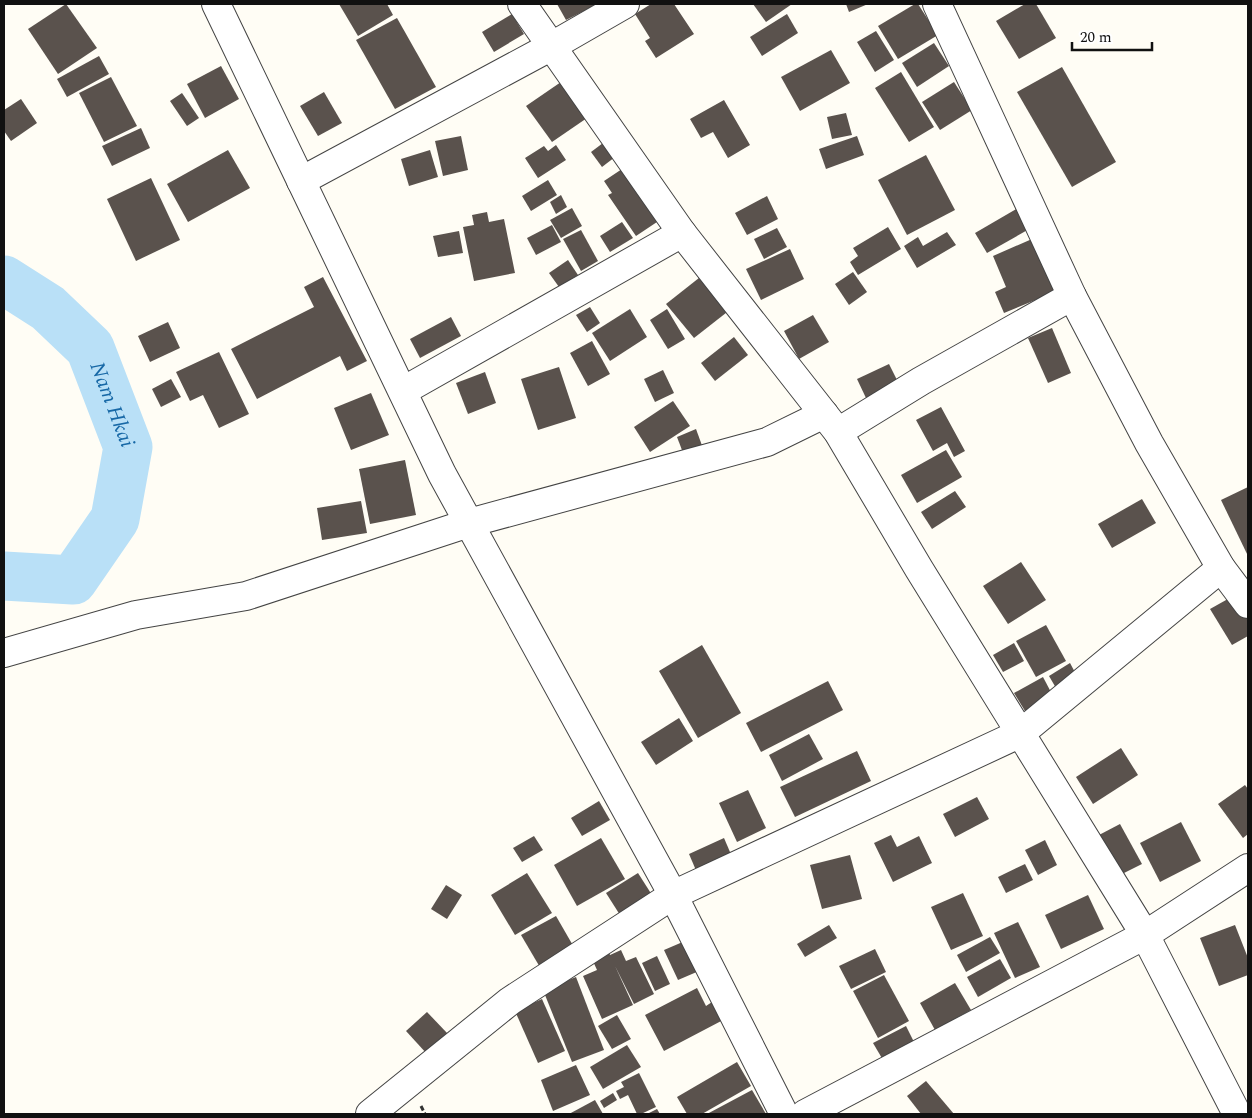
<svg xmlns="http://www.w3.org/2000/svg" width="1252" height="1118" font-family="Spectral,serif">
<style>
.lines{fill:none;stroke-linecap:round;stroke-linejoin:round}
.river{stroke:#b9e0f7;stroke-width:49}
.building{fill:#5a524d}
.minor-casing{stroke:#444;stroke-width:30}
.path{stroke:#333;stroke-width:3;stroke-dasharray:5 2.5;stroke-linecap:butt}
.minor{stroke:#fff;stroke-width:28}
.labels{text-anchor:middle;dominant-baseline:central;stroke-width:5;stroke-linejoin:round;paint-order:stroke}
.water-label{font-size:21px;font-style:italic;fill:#1768a6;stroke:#fff}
</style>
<rect width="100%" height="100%" fill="#fffdf5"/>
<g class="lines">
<!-- river -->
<path class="river" id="s1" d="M4 280 48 308 90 348 128 447 115 519 73 580 4 576"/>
</g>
<!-- building -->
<g class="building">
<path d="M66 4 97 48 58 74 28 29Z"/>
<path d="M339 4H387L393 15 358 36Z"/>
<path d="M557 4H598L566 20Z"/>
<path d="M651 4H674L694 34 656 58 645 41 650 38 635 14Z"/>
<path d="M753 4H792L766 22Z"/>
<path d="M846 4H868L849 12Z"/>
<path d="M915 4H918L938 35 898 59 878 26Z"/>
<path d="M1025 4H1036L1056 38 1019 59 996 21Z"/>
<path d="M512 14 524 34 494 52 482 32Z"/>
<path d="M787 14 798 33 762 56 750 37Z"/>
<path d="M397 18 436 87 395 109 356 40Z"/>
<path d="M876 31 894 60 875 72 857 42Z"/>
<path d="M934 43 949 66 917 87 902 63Z"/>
<path d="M831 50 850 83 800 111 781 77Z"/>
<path d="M99 56 109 74 67 97 57 79Z"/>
<path d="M221 66 239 99 205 118 187 84Z"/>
<path d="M1062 67 1116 162 1072 187 1017 92Z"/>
<path d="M901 72 934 127 909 142 875 88Z"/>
<path d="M111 77 137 126 104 142 79 93Z"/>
<path d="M561 82 587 118 552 142 526 106Z"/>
<path d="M954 82 972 110 940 130 922 102Z"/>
<path d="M324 92 342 123 318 136 300 106Z"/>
<path d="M182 93 199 118 187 126 170 101Z"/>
<path d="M21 99 37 123 11 141 4 131V110Z"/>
<path d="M724 100 750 145 728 158 713 132 701 138 690 119Z"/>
<path d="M846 113 852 135 832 139 827 117Z"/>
<path d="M141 128 150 148 112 166 102 146Z"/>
<path d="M461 136 468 170 443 176 435 141Z"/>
<path d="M857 136 864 155 826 169 819 149Z"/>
<path d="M603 143 615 157 602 167 591 152Z"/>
<path d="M556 145 566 160 538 178 525 158 544 146 548 151Z"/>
<path d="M228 150 250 188 188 222 167 184Z"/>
<path d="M430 150 438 177 409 186 401 159Z"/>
<path d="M926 155 955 210 907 235 878 180Z"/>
<path d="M625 167 660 220 636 236 608 195 612 193 604 181Z"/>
<path d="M151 178 180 240 136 261 107 199Z"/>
<path d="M548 180 557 195 531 211 522 196Z"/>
<path d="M561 195 567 207 556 214 550 202Z"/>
<path d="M767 196 778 219 747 235 735 213Z"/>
<path d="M572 208 582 226 561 238 550 220Z"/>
<path d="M1018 208 1031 228 987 253 975 233Z"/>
<path d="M487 212 489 222 504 219 515 273 474 281 463 227 474 225 472 215Z"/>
<path d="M622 222 633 238 610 252 600 236Z"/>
<path d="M552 225 561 242 536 255 527 238Z"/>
<path d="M888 227 901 249 858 275 850 262 858 256 853 248Z"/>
<path d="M777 228 787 247 764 259 754 239Z"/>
<path d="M581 230 598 261 581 271 563 239Z"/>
<path d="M459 231 463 253 438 257 433 236Z"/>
<path d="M947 232 956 245 917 268 904 246 918 237 923 246Z"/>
<path d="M1032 239 1055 292 1004 313 995 292 1006 287 993 256Z"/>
<path d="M790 249 804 279 761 300 746 269Z"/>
<path d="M568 260 578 275 559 287 549 273Z"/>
<path d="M853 272 867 292 849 305 835 284Z"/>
<path d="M704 274 731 309 694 338 666 304Z"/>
<path d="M323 277 367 361 347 371 340 356 257 399 231 349 314 307 304 287Z"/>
<path d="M590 307 600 323 587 332 576 315Z"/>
<path d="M630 309 647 337 610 361 592 333Z"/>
<path d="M667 309 685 339 668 349 650 320Z"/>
<path d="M813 315 829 342 799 359 784 331Z"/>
<path d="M451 317 461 336 420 358 410 339Z"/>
<path d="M168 322 180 348 150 362 138 336Z"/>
<path d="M1052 328 1071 373 1048 383 1028 338Z"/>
<path d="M734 337 748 355 715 381 701 363Z"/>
<path d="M592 341 610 374 588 386 570 353Z"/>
<path d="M219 352 249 414 219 428 203 395 190 401 176 372Z"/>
<path d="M889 364 898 382 866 398 857 379Z"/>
<path d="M559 367 576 418 538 430 521 379Z"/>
<path d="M663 370 674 393 655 402 644 379Z"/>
<path d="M485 372 496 403 468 414 456 383Z"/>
<path d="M171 379 181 397 161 407 152 389Z"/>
<path d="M371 393 389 435 351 450 334 408Z"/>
<path d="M673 401 690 426 650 452 634 427Z"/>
<path d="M941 407 965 451 954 457 947 443 933 451 916 420Z"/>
<path d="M696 429 704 451 685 458 677 437Z"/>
<path d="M946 450 962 477 917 503 901 475Z"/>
<path d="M405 460 416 515 370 524 359 469Z"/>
<path d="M1248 487V556L1221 500Z"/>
<path d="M955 491 966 507 932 529 921 512Z"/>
<path d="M1142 499 1156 523 1112 548 1098 524Z"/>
<path d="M361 501 367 533 322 540 317 508Z"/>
<path d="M1021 562 1046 600 1008 624 983 586Z"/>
<path d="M1235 595 1248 618V636L1232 645 1210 609Z"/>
<path d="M1046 625 1066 661 1036 677 1016 641Z"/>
<path d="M1014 643 1024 661 1003 672 993 655Z"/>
<path d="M702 645 741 713 698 738 659 671Z"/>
<path d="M1070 663 1077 676 1056 688 1049 676Z"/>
<path d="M1043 677 1053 696 1025 711 1014 693Z"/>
<path d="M828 681 843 710 761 752 746 723Z"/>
<path d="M679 718 693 741 656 765 641 742Z"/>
<path d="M809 734 823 759 782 781 769 755Z"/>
<path d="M1121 748 1138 775 1093 804 1076 777Z"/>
<path d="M857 751 871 781 795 817 780 787Z"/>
<path d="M1245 785 1248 789V834L1243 838 1218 804Z"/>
<path d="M748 790 766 828 737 842 719 803Z"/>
<path d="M977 797 989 819 955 837 943 814Z"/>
<path d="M599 801 610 820 582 836 571 818Z"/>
<path d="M1181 822 1201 861 1160 882 1140 843Z"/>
<path d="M1120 824 1142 864 1120 875 1099 835Z"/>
<path d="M891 835 897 847 919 836 932 863 893 882 874 843Z"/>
<path d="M534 836 543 850 522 862 513 848Z"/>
<path d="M601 838 625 879 577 906 554 865Z"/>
<path d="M724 838 733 859 698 875 689 854Z"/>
<path d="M1045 840 1057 865 1038 875 1025 850Z"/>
<path d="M850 855 862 899 822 909 810 865Z"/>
<path d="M1025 864 1033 880 1006 893 998 877Z"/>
<path d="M527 873 552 913 515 935 491 895Z"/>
<path d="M638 873 652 895 620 915 606 893Z"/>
<path d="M446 885 462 895 447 919 431 909Z"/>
<path d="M963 893 983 936 951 950 931 907Z"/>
<path d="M1088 895 1104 929 1061 949 1045 915Z"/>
<path d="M556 916 575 949 541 969 521 935Z"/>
<path d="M1018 922 1040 967 1015 978 994 933Z"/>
<path d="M829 925 837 938 805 957 797 944Z"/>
<path d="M1235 925 1248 958V975L1219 986 1200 938Z"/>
<path d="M990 937 1000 953 966 972 957 955Z"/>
<path d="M685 941 699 971 678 980 664 950Z"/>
<path d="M875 949 886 972 851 989 839 966Z"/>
<path d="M621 950 626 961 636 957 654 994 634 1004 615 966 633 1005 602 1019 583 976 597 970 592 959 609 952 610 955Z"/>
<path d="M657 956 670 984 655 991 642 963Z"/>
<path d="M1000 959 1011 978 978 997 967 977Z"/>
<path d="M884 975 909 1021 878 1038 853 991Z"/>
<path d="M576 977 604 1050 572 1062 543 990Z"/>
<path d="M955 983 971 1010 935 1030 920 1003Z"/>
<path d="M697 988 706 1006 715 1000 725 1019 664 1051 645 1015Z"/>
<path d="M542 999 565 1051 538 1063 515 1011Z"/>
<path d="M427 1012 448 1034 427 1054 406 1031Z"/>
<path d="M617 1015 631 1039 612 1049 598 1026Z"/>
<path d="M906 1026 915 1044 883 1060 873 1043Z"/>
<path d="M627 1045 641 1067 603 1089 590 1067Z"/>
<path d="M737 1062 751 1086 702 1114H687L677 1097Z"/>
<path d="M576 1065 590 1095 553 1111 541 1080Z"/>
<path d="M639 1073 656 1107 641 1114H637L628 1095 620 1099 616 1091 624 1087 621 1082Z"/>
<path d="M926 1081 954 1114H921L907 1096Z"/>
<path d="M752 1090 766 1114H707Z"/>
<path d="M613 1093 617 1100 604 1108 600 1101Z"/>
<path d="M595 1100 603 1114H569Z"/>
<path d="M657 1109 660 1114H647Z"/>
</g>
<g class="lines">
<!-- minor casing -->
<g class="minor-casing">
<g id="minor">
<path d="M216 4 442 474 673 895 784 1114"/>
<path d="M522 4 682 233 838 432 919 569 1145 935 1237 1114"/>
<path d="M937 4 1072 296 1149 443 1221 568 1248 604"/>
<path d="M301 181 552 46 625 4"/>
<path d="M403 391 682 233"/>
<path d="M838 432 921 381 1072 296"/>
<path d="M4 653 136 615 246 596 469 523 767 442 824 414"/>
<path d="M370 1114 510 1001 673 895 1021 733 1221 568"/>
<path d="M805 1114 1145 935 1248 868"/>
</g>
</g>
<!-- path -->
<path class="path" d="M421 1106 425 1114"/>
<!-- minor -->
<use href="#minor" class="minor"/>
</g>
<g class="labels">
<!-- water labels -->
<g class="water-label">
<text stroke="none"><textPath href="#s1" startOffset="171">Nam Hkai</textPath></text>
</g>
</g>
<!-- border -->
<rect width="1252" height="1118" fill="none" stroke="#111111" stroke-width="10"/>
<!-- scale -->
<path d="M1072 42v8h80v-8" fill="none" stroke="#111111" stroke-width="2.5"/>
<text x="1080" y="42" font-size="15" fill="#111111" stroke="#ffffff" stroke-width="4" paint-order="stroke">20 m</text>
</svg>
